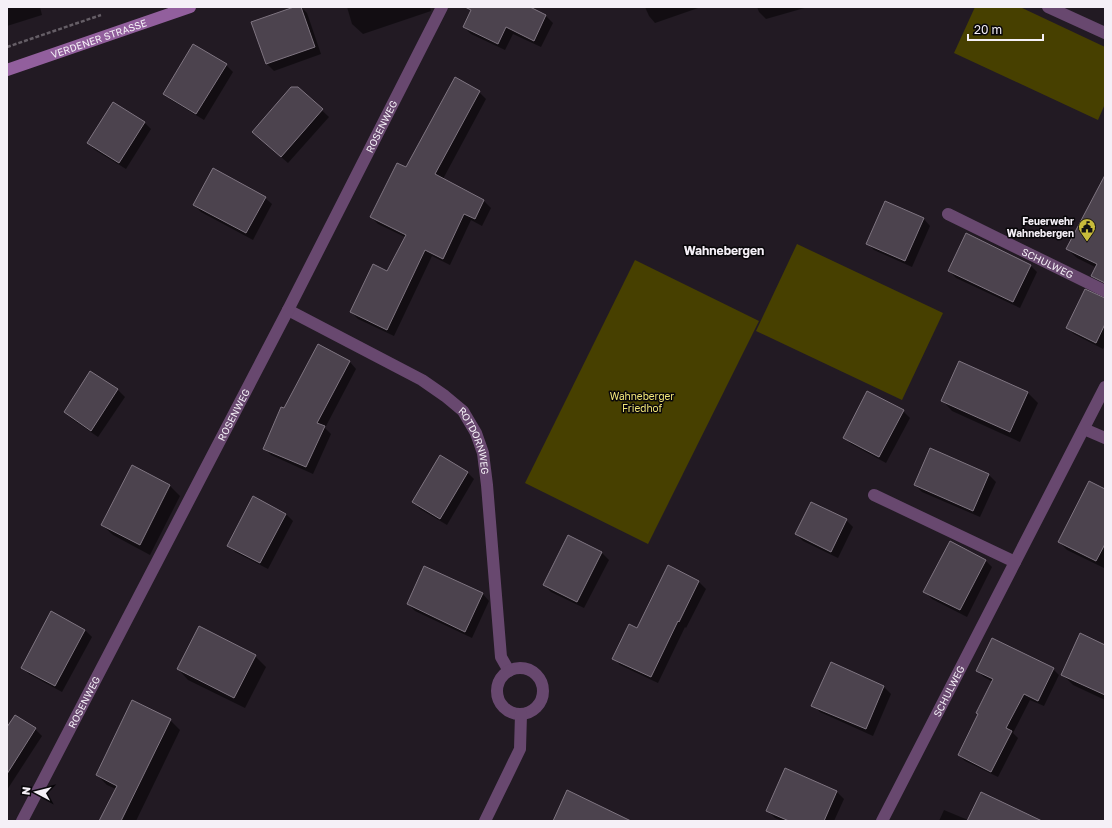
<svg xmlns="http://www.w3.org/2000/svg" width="1112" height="828" font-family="'Golos Text',sans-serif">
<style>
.green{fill:#474000}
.shadow{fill:#0007}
.building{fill:#4c434e;stroke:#7f7581}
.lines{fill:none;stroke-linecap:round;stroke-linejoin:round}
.path{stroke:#655e66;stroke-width:2.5;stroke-dasharray:4 2;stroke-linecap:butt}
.lane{stroke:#68486f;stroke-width:12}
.street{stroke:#68486f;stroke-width:12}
.secondary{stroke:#925f9d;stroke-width:12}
.labels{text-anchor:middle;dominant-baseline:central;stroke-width:3;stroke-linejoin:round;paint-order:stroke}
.street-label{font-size:10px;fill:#f5f0f7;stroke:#09070a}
.poi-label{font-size:10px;font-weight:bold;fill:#f5f0f7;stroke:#09070a;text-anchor:end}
.park-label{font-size:10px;fill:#f1e578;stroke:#09070a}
.quarter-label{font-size:12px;font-weight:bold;fill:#f5f0f7;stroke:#09070a}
</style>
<rect width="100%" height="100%" fill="#221a23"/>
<!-- green -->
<g class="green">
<path d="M975 7H1020L1105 47V104L1098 120 954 53Z"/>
<path d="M797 244 943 313 902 400 756 331Z"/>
<path d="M635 260 759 321 648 544 525 483Z"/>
</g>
<!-- shadow -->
<g class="shadow">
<path d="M7 7H40L42 15 7 26Z"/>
<path d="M297 7H301L307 13 321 54 274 71 267 64Z"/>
<path d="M347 7H430L431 11 363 34 352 24Z"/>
<path d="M474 7H527L546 16 553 23 541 47 513 34 505 50 471 34 464 27Z"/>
<path d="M645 7H701L655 23 649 16Z"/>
<path d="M757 7H808L766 19 759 12Z"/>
<path d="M226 65 233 72 204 120 171 100 164 94Z"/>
<path d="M298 88 329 117 288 163 260 139Z"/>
<path d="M479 92 486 99 443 179 484 201 491 208 482 226 471 220 450 265 432 256 394 336 358 319 351 312 388 272 405 237 378 224 371 217 406 169Z"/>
<path d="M144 122 151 129 126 169 95 150 88 143Z"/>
<path d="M1105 177V272L1077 258 1067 249Z"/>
<path d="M265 198 272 204 253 240 201 212 194 205Z"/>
<path d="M924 219 930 226 912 267 874 250 867 243Z"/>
<path d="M1030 265 1037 272 1020 308 956 278 949 271Z"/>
<path d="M1105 300V345L1103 349 1074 334 1067 328Z"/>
<path d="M318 346 350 362 356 369 325 428 331 434 313 474 271 455 264 448Z"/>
<path d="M91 373 118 390 125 397 98 437 72 419 65 412Z"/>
<path d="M1027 392 1038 403 1020 442 952 411 942 400Z"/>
<path d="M903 411 910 418 886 463 851 444 844 437Z"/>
<path d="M930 450 989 475 996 482 980 517 922 492 915 485Z"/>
<path d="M132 466 170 486 180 496 150 555 113 535 102 525Z"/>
<path d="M467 472 474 479 447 525 420 509 413 502Z"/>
<path d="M1105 490V567L1104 568 1067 550 1059 542Z"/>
<path d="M286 514 293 521 268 569 235 552 228 545Z"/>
<path d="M846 520 853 527 838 558 803 541 796 534Z"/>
<path d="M602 553 609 560 584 608 551 592 544 585Z"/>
<path d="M985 560 992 567 967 617 932 599 925 592Z"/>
<path d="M668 567 699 582 706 589 686 628 685 627 658 683 620 665 614 658 637 629Z"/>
<path d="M483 594 489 601 472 638 415 611 408 604Z"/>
<path d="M85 630 92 637 62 692 29 674 22 667Z"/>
<path d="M1105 646V700L1073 685 1062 674Z"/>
<path d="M255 656 266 667 245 708 188 680 178 669Z"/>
<path d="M831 663 884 687 891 694 873 736 820 712 813 705Z"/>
<path d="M1053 669 1059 675 1044 706 1030 700 1013 733 1018 738 998 777 965 761 959 755 979 714 993 682 984 677 977 671Z"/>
<path d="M15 716 35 729 42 736 7 790V729Z"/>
<path d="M170 720 180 730 136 821H100L116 789 107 785 97 775Z"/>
<path d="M786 770 837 792 844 799 834 821H782L775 818 768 811Z"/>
<path d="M944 810 968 820 1030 821H939Z"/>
</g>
<!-- building -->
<g class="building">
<path d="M294 7H301L315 47 266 64 251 22Z"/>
<path d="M465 7H530L546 15 534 41 506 27 498 44 463 27 471 10Z"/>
<path d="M193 44 227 64 196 114 163 94Z"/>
<path d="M455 77 480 91 435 174 484 200 475 219 464 214 443 259 425 250 387 330 350 312 373 264 387 271 406 235 370 217 397 163 406 167Z"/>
<path d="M291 87H298L323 109 281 157 252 132Z"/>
<path d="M113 102 145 122 119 163 87 143Z"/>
<path d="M213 168 266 197 246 233 193 205Z"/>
<path d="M1105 175V283L1091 276 1097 264 1066 249Z"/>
<path d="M885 201 924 218 905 261 866 244Z"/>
<path d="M966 233 1031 265 1013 302 948 271Z"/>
<path d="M1085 289 1105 298V324L1096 343 1066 328Z"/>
<path d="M318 344 350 361 317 423 325 426 306 467 263 449 281 407 284 408Z"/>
<path d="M959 361 1028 392 1010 432 941 401Z"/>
<path d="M90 371 118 389 91 431 64 412Z"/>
<path d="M867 391 904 410 879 457 843 438Z"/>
<path d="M930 448 989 474 973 511 914 485Z"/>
<path d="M440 455 468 472 440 519 412 502Z"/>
<path d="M132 465 170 485 140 545 101 525Z"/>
<path d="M1089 481 1105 489V544L1096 561 1058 542Z"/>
<path d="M253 496 286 514 260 563 227 546Z"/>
<path d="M811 502 847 519 831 552 795 534Z"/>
<path d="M568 535 602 552 577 602 543 585Z"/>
<path d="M950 541 986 560 960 610 923 592Z"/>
<path d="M668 565 699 581 679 622 678 621 651 677 612 659 629 624 637 628Z"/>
<path d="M424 566 483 593 465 632 407 604Z"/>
<path d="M51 611 85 630 55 686 21 668Z"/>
<path d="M199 626 256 655 234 698 177 669Z"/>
<path d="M1080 633 1105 645V695L1061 675Z"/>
<path d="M992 638 1054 668 1038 701 1024 694 1006 728 1012 731 991 772 958 755 978 714 976 713 993 679 976 671Z"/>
<path d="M831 662 884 686 866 729 811 706Z"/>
<path d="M132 700 171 719 121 821H99L117 786 96 775Z"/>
<path d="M15 715 36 728 7 774V727Z"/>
<path d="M785 768 837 791 824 821H789L766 811Z"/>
<path d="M567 790 631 821H553Z"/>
<path d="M981 792 1042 821H967Z"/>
</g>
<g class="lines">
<!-- path -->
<path class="path" d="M7 47 101 15"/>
<!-- lane -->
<g class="lane">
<path id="s1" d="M948 214 1105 291"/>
<path d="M874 495 1015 562"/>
</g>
<!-- street -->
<g class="street">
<path d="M1048 7 1105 33"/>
<path id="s2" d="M288 310 422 380 445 396 463 411 476 433 483 453 487 485 501 657 509 671"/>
<path d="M1084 429 1105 438"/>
<circle cx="520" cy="691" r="23"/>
<path id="s3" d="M22 821 288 310 442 7"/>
<path d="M485 821 520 749 521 714"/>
<path id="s4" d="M882 821 1105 387"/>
</g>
<!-- secondary -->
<path class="secondary" id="s5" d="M7 70 190 7"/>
</g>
<!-- icons -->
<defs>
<g id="civic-pin" transform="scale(0.9)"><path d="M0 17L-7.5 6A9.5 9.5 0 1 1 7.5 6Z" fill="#c8bb3b" stroke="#09070a"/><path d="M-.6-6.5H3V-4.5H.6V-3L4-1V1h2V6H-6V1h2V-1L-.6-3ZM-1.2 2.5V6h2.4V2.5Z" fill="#111"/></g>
</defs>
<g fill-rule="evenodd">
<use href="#civic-pin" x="1087" y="227"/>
</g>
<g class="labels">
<!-- street labels -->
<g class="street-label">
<text stroke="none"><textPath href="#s5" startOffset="97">VERDENER STRASSE</textPath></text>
<text stroke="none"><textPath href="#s3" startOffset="782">ROSENWEG</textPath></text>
<text stroke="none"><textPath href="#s1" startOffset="111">SCHULWEG</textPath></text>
<text stroke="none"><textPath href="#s3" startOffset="458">ROSENWEG</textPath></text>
<text stroke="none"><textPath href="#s2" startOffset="235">ROTDORNWEG</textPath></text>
<text stroke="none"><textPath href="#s4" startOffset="146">SCHULWEG</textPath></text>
<text stroke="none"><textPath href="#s3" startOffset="134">ROSENWEG</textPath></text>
</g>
<!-- poi labels -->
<g class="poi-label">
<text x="1074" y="221">Feuerwehr<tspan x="1074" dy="12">Wahnebergen</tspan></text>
</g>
<!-- park labels -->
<g class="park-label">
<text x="642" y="396">Wahneberger<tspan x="642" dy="12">Friedhof</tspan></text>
</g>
<!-- quarter labels -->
<g class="quarter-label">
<text x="724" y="250">Wahnebergen</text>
</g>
</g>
<!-- border -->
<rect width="1112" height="828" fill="none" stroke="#f5f0f7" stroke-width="16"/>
<!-- north arrow -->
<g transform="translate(36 792) rotate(277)" stroke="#09070a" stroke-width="3" paint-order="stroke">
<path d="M0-3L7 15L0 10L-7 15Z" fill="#f5f0f7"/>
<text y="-6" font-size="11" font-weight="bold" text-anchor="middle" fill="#f5f0f7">N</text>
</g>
<!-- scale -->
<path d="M968 34v6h75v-6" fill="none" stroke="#f5f0f7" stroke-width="2"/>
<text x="974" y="34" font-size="12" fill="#f5f0f7" stroke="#09070a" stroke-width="3" paint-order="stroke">20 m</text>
</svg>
